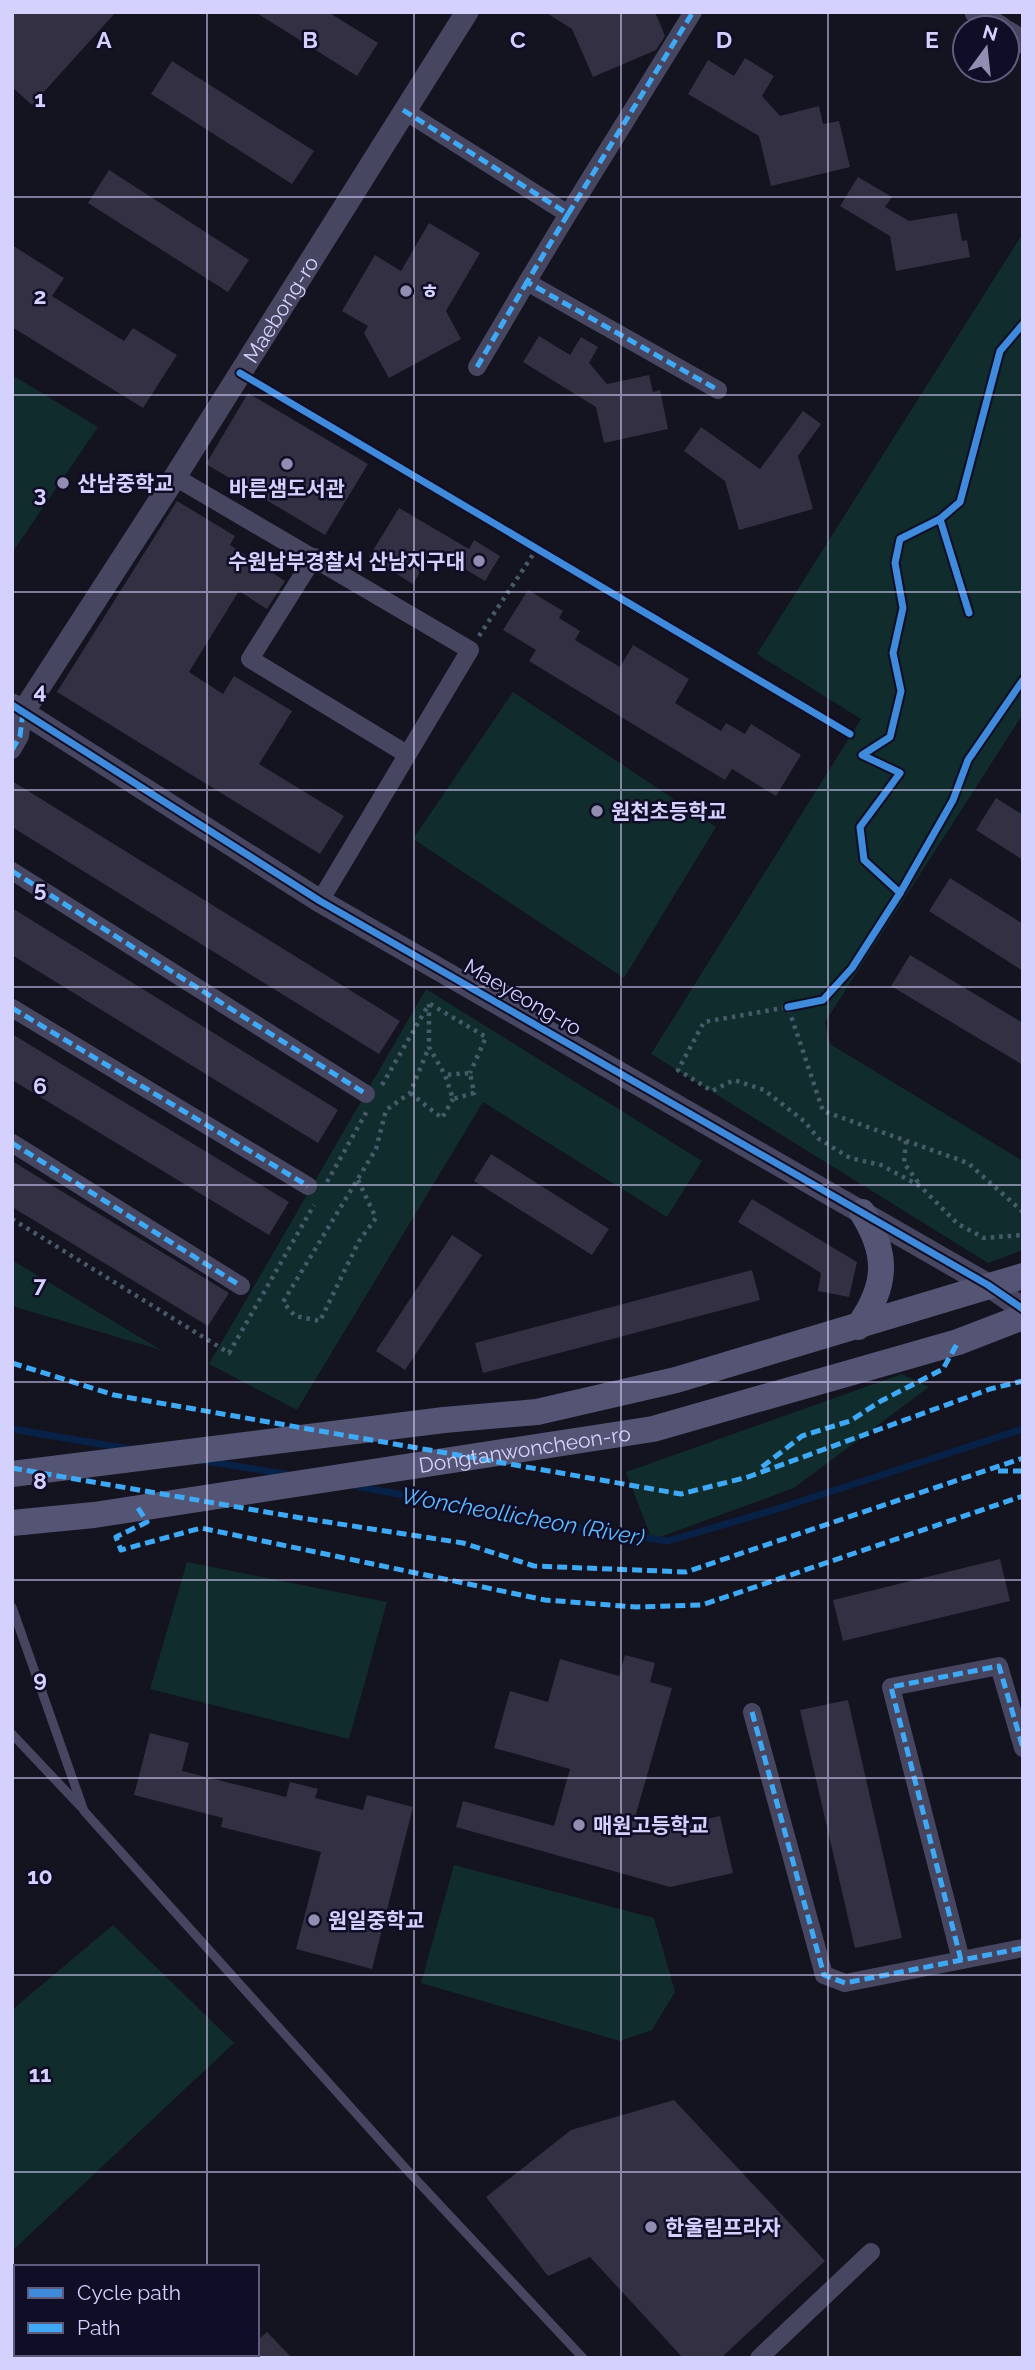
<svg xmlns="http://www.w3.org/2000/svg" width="1035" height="2370" font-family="Raleway,'Noto Sans KR',sans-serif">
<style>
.green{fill:#102c2c}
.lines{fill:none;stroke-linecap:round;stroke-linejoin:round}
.stream{stroke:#082146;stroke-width:7}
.building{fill:#323042}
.path{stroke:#475a69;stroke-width:4.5;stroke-dasharray:3.5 5;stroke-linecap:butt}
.service{stroke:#464661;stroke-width:9}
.minor{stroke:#464661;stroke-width:18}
.tertiary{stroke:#464661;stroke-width:23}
.secondary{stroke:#545474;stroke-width:26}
.quiet{stroke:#3fa9f5;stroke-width:5;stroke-dasharray:10 5;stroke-linecap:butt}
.cycleway-casing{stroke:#100d26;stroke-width:11}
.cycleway{stroke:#408adc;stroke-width:7}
.grid{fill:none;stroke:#d5d1ff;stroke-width:2;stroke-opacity:0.55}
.poi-dot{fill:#918eb1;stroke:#100d26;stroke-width:2.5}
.labels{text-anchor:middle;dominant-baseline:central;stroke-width:5;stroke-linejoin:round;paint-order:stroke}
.poi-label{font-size:21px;font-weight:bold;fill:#d5d1ff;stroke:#100d26;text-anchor:start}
.street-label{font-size:21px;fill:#d5d1ff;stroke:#100d26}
.water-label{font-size:23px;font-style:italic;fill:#5fbbff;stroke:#100d26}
.grid-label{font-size:23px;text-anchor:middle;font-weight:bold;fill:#d5d1ff;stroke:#100d26;stroke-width:5;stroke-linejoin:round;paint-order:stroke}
</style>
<rect width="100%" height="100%" fill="#141320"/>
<!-- green -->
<g class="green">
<path d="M1023 233V714L825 1022 830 1044 1023 1161V1250L988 1263 651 1054 861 719 757 654Z"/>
<path d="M12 375 98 427 12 553Z"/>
<path d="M513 692 716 827 624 978 413 839Z"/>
<path d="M426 989 702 1161 667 1217 483 1102 297 1410 209 1364Z"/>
<path d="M12 1260 161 1350 12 1306Z"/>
<path d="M902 1374 929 1387 794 1488 652 1540 626 1472Z"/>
<path d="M187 1562 387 1602 349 1739 150 1689Z"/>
<path d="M454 1865 654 1918 675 1992 652 2030 620 2041 421 1983Z"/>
<path d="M113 1925 234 2043 12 2251V2010Z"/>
</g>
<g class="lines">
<!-- stream -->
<g class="stream">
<path d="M12 1429 130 1449"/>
<path d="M204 1461 286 1474"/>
<path d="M356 1486 549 1523 668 1541 774 1510 1023 1429"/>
</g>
</g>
<!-- building -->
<g class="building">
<path d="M12 12H116L32 105 12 87Z"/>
<path d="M255 12H328L378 43 357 76Z"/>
<path d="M545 12H655L665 36 656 50 593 77 572 29Z"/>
<path d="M745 58 774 76 762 96 780 116 819 106 823 124 839 121 850 167 771 186 759 136 688 94 708 60 734 76Z"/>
<path d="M172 61 314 151 292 184 151 94Z"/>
<path d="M109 170 249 260 228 292 88 203Z"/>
<path d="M858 177 892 197 885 207 909 221 957 213 962 241 967 240 970 257 896 271 890 236 840 206Z"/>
<path d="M429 223 480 253 446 311 461 339 389 378 364 333 368 326 342 311 375 255 401 271Z"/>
<path d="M12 245 64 278 52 296 124 341 133 328 177 355 143 408 12 327Z"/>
<path d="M539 336 570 355 581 337 598 347 589 363 607 384 649 375 653 392 660 390 668 429 604 443 596 407 523 362Z"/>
<path d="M248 393 368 464 325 535 206 464Z"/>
<path d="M803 411 821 424 798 456 813 509 739 530 725 481 684 451 701 427 760 469Z"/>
<path d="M177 501 235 536 230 545 285 581 267 609 239 591 189 672 223 694 234 676 292 711 259 764 344 816 320 854 57 692Z"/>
<path d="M399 508 469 549 474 540 500 556 485 581 433 550 413 584 369 557Z"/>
<path d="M528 590 563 611 559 618 580 631 575 640 620 667 633 645 689 679 675 703 721 731 726 723 745 734 751 724 801 755 776 796 732 769 725 780 529 661 536 650 503 630Z"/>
<path d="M12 781 400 1021 379 1054 12 827Z"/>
<path d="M996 798 1023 815V860L976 830Z"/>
<path d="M950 878 1023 924V971L929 911Z"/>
<path d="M12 908 338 1110 318 1143 12 955Z"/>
<path d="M910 955 1023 1023V1065L891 986Z"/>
<path d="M12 1034 289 1202 269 1235 12 1080Z"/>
<path d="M491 1154 609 1229 592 1255 474 1181Z"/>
<path d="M12 1161 229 1293 208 1326 12 1207Z"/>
<path d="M752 1199 857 1262 849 1297 818 1291 821 1273 738 1222Z"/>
<path d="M452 1235 482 1255 405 1370 376 1351Z"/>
<path d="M752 1270 760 1300 483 1373 475 1343Z"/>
<path d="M1000 1559 1010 1601 843 1641 833 1600Z"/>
<path d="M625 1655 655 1663 650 1682 672 1688 636 1814 677 1826 720 1816 733 1873 670 1887 456 1827 463 1801 554 1826 570 1769 494 1748 510 1691 548 1702 560 1659 619 1676Z"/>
<path d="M848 1700 902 1938 855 1948 800 1710Z"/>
<path d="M150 1733 189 1743 182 1771 286 1797 290 1782 318 1789 315 1798 363 1810 367 1795 413 1807 372 1969 296 1949 321 1852 221 1827 223 1818 134 1795Z"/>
<path d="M674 2100 825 2261 721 2358H683L590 2257 548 2276 486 2197 571 2130Z"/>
<path d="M267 2332 292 2358H257V2341Z"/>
</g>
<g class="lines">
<!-- path -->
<g class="path">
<path d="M258 383 850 734"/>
<path d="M940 519 960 502 1000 351 1023 324"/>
<path d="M479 636 536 550"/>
<path d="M900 893 953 800 968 760 1023 680"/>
<path d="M429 1004V1047L445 1075 453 1099 474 1093 470 1073 445 1075"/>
<path d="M430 1004 486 1037 470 1073"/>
<path d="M788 1007 823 1000 852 968 900 893 864 860 860 827 900 773 862 755 890 737 901 691 893 653 903 608 895 563 900 539 940 519 969 613"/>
<path d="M382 1085 429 1004"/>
<path d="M410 1093 442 1118 453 1099"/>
<path d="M906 1141 904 1163 920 1185"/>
<path d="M358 1180 376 1218 359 1241 320 1321 295 1316 283 1302 376 1149 386 1110 410 1093 429 1047"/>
<path d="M327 1182 367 1111"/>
<path d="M1023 1212 968 1163 823 1111 788 1007 704 1022 678 1070 712 1091 734 1080 764 1090 804 1121 819 1139 850 1158 881 1165 920 1186 958 1224 984 1238 1023 1235"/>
<path d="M12 1219 229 1353 314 1205"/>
</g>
<!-- service -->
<g class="service">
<path d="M12 1607 84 1811 407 2170 583 2358"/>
<path d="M12 1734 81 1807"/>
</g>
<!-- minor -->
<g class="minor">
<path d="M403 110 568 214 693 12"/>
<path d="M568 214 527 282 718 390"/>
<path d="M477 367 527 282"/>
<path d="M175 477 470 650 320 901"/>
<path d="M314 557 250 659 405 753"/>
<path d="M12 750 20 736 23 712"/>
<path d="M12 871 366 1094"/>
<path d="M12 1008 308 1186"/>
<path d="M12 1143 241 1286"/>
<path d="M752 1712 824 1975 845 1983 1023 1948"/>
<path d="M961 1960 891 1687 999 1666 1023 1748"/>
<path d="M759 2358 871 2252"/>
</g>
<!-- tertiary -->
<g class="tertiary">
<path d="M976 12 1001 28"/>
<path d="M1007 32 1023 42"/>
<path d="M12 705 320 901 988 1285 1023 1309"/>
<path id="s1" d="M23 712 175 477 467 12"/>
</g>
<!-- secondary -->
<g class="secondary">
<path d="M858 1327C887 1286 889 1255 862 1212"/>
<path d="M12 1474 444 1420 537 1412 676 1380 1023 1276"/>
<path id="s2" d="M12 1523 94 1515 653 1429 958 1342 1023 1317"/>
</g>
<!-- quiet -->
<g class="quiet">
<path d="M403 110 568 214 693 12"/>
<path d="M568 214 527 282 718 390"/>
<path d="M477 367 527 282"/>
<path d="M12 750 20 736 23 712"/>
<path d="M12 871 366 1094"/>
<path d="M12 1008 308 1186"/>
<path d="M12 1143 241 1286"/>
<path d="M12 1363 114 1395 681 1494 748 1477 990 1389 1023 1381"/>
<path d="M762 1467 802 1436 850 1421 881 1401 943 1369 958 1342"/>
<path d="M12 1468 301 1518 463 1543 534 1566 686 1572 1023 1458"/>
<path d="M998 1471H1023"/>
<path d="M138 1508 147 1522 116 1537 121 1550 201 1528 545 1600 636 1607 702 1605 1023 1496"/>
<path d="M752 1712 824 1975 845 1983 1023 1948"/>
<path d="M961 1960 891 1687 999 1666 1023 1748"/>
</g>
<!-- cycleway casing -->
<g class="cycleway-casing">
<g id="cycleway">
<path d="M240 373 850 734"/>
<path d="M940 519 960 502 1000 351 1023 324"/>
<path d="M12 705 320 901 988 1285 1023 1309"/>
<path d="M900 893 953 800 968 760 1023 680"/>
<path d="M788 1007 823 1000 852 968 900 893 864 860 860 827 900 773 862 755 890 737 901 691 893 653 903 608 895 563 900 539 940 519 969 613"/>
</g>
</g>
<!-- cycleway -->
<use href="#cycleway" class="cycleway"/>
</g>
<!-- grid -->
<path class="grid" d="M207 12V2267M414 12V2358M621 12V2358M828 12V2358M12 197H1023M12 395H1023M12 592H1023M12 790H1023M12 987H1023M12 1185H1023M12 1382H1023M12 1580H1023M12 1778H1023M12 1975H1023M12 2172H1023M207 2354V2358"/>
<!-- markers -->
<g class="poi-dot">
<circle cx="406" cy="291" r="7"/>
<circle cx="287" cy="464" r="7"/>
<circle cx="63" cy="483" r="7"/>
<circle cx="479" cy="561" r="7"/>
<circle cx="597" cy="811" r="7"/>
<circle cx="579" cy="1825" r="7"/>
<circle cx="314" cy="1920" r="7"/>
<circle cx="651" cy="2227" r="7"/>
</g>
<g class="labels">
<!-- poi labels -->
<g class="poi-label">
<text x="420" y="291">ㅎ</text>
<text x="77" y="483">산남중학교</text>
<text x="287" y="488" text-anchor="middle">바른샘도서관</text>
<text x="465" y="561" text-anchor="end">수원남부경찰서 산남지구대</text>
<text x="611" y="811">원천초등학교</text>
<text x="593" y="1825">매원고등학교</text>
<text x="328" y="1920">원일중학교</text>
<text x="665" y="2227">한울림프라자</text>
</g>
<!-- street labels -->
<g class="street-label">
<text stroke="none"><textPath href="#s1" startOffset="478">Maebong-ro</textPath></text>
<text transform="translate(523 997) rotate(30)">Maeyeong-ro</text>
<text stroke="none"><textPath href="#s2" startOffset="518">Dongtanwoncheon-ro</textPath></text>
</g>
<!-- water labels -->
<g class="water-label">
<text transform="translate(523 1516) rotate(10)">Woncheollicheon (River)</text>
</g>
</g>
<g class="grid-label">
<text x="104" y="48">A</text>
<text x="310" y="48">B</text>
<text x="518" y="48">C</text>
<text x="724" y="48">D</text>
<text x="932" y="48">E</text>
<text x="40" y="107">1</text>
<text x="40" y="304">2</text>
<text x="40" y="502">3</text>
<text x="40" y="699">4</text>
<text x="40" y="897">5</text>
<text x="40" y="1094">6</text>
<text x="40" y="1292">7</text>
<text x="40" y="1489">8</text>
<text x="40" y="1687">9</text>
<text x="40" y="1884">10</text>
<text x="40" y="2082">11</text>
</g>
<!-- border -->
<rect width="1035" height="2370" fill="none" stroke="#d5d1ff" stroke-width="28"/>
<!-- legend -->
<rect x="14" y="2265" width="245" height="91" fill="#100d26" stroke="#5f5b7d" stroke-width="2"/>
<rect x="28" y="2288" width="35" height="10" fill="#408adc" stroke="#5f5b7d" stroke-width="2"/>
<text x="77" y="2300" font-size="21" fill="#d5d1ff">Cycle path</text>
<rect x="28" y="2323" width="35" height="10" fill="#3fa9f5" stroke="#5f5b7d" stroke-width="2"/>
<text x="77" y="2335" font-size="21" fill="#d5d1ff">Path</text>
<!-- north arrow -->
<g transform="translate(986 49) rotate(15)"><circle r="33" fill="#100d26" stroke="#5f5b7d" stroke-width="2"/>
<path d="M0-5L12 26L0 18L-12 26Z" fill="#918eb1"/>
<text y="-10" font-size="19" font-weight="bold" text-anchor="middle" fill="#d5d1ff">N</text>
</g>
</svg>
